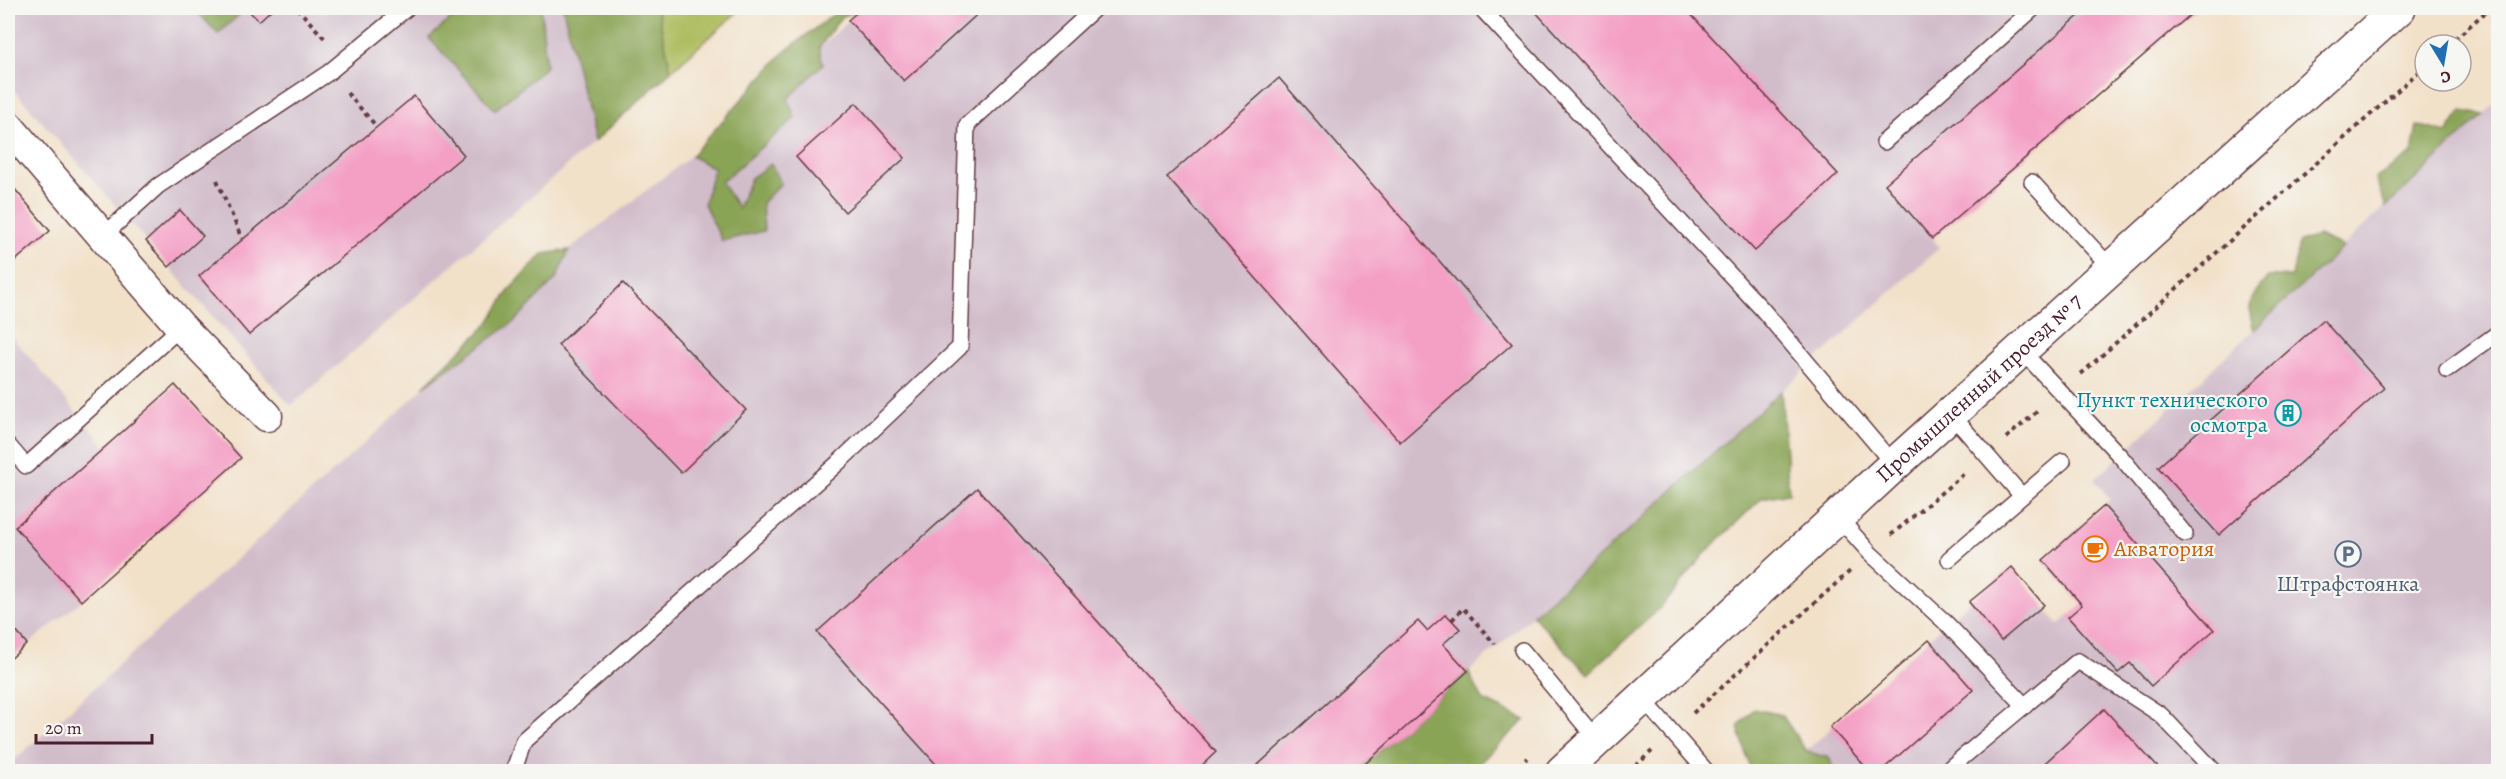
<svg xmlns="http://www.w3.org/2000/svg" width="2506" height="779" font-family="Alegreya,serif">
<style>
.industrial{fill:#d1bdca}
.green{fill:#aebd60;stroke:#7c6e46;stroke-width:1.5}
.forest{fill:#8aa456;stroke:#6a6240;stroke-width:1.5}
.building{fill:#f49fc4}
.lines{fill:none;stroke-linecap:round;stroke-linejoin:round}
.lane-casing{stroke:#633c43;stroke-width:18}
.street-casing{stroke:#633c43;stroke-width:33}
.secondary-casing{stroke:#633c43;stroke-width:36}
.path{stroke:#633c43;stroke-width:4;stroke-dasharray:4.5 4.5;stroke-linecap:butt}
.lane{stroke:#fff;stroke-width:15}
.street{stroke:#fff;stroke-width:30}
.secondary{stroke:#fff;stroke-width:33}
.labels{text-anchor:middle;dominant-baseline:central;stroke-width:4.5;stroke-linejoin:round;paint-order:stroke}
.street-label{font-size:22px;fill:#4a1f2b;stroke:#f6f6f2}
.culture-label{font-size:22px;fill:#0d838f;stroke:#f6f6f2;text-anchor:end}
.food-label{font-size:22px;fill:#c56008;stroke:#f6f6f2;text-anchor:start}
.service-label{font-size:22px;fill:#4e5e75;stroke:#f6f6f2}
</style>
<rect width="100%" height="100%" fill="#f6f6f2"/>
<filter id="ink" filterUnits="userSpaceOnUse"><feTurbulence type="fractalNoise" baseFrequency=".0167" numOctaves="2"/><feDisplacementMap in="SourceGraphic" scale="12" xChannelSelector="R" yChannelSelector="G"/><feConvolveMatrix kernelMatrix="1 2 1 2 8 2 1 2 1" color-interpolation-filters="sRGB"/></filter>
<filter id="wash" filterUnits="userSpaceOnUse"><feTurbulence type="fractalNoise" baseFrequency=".008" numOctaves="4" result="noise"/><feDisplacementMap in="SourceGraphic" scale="24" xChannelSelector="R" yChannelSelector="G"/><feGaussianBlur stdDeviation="1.35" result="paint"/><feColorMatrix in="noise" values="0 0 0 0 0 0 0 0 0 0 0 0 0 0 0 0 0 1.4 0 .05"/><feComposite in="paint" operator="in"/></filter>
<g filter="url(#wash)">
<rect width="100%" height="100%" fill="#f2e1c9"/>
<!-- industrial -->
<g class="industrial">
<path d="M8 8H742L594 142 291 406 8 83Z"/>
<path d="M862 8H2198L1933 238 1939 248 1605 552 1356 771 8 772V766L389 421 549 265 691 156 728 135Z"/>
<path d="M2498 100V771L1783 772 1960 610 2012 567 2059 625 2068 617 2118 673 2130 663 2150 685 2213 630 2104 506 2110 499 2094 480Z"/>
<path d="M8 332 106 447 175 385 241 458 81 601 8 661Z"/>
</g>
<!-- green -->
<path class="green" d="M657 8H742L671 71Z"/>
<!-- forest -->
<g class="forest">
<path d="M194 8H238L242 12 218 34Z"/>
<path d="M463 8H541L546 67 495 110 429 38Z"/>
<path d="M563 8H657L671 71 594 142Z"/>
<path d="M842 8H862L858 11 841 17 819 48 823 64 788 99 795 118 721 182 738 208 751 178 771 164 781 183 762 203 764 231 722 241 704 204 714 168 691 156 784 52Z"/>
<path d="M2462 111 2483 115 2386 207 2375 179 2412 154 2417 125 2447 133Z"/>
<path d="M2318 236 2343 247 2254 330C2245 303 2251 297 2268 277H2292L2299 242Z"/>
<path d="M569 250 556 279 515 321 423 387 488 324 510 289 543 254Z"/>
<path d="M1781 391 1789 493 1762 498 1708 550 1660 608 1588 674 1532 615 1605 552Z"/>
<path d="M1468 671 1483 700 1525 720 1471 771 1356 772Z"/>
<path d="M1754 709 1782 715 1806 751 1829 758 1836 771H1751L1738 727Z"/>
</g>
<g id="blocks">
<!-- building -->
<g class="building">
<path d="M246 8H273L259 21Z"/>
<path d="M862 8H984L904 81 848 20Z"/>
<path d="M1532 8H1685L1838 174 1755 251Z"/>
<path d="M2088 8H2198L1932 239 1885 184Z"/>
<path d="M1279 78 1512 344 1400 442 1167 177Z"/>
<path d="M414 96 464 155 249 335 199 276Z"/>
<path d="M856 103 905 158 845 212 796 157Z"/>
<path d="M8 181 50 231 8 267Z"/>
<path d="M180 210 203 236 169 267 146 241Z"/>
<path d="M623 283 746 410 681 473 558 345Z"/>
<path d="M2323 320 2384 388 2219 535 2158 467Z"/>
<path d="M175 385 241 458 81 601 15 527Z"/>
<path d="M977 488 1216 752 1195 772H943L817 632Z"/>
<path d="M2104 506 2214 630 2151 686 2130 663 2118 673 2068 617 2082 605 2043 560Z"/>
<path d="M2012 567 2044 605 2001 641 1969 602Z"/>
<path d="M1446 614 1460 629 1443 644 1468 671 1356 772H1250L1418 621 1427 631Z"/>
<path d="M8 622 27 644 8 661Z"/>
<path d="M1929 640 1973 690 1880 772H1870L1830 727Z"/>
<path d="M2104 709 2162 772H2035Z"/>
</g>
</g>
</g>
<g filter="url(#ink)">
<use href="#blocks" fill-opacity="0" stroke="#633c43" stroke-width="1.5"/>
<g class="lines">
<!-- lane casing -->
<g class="lane-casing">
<g id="lane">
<path d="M1481 8 1762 309 1894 465"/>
<path d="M1884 142 2034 8"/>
<path d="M2032 182 2112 269"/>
<path d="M103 236 158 186 328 73 407 8"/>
<path d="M2022 351 2121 457 2185 534"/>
<path d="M2447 370 2498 333"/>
<path d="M1951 414 2022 496"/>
<path d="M8 445 26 466 181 327"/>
<path d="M1838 517 1870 553 1946 623 2025 706"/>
<path d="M1949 559 2063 461"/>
<path d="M1522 650 1597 740"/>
<path d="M1642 698 1707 772"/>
<path d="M513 772 524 741 838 463 960 347 967 125 1095 8"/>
<path d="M1955 772 1951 767 2078 661 2161 715 2215 772"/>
</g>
</g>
<!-- street casing -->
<g class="street-casing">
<path id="street" d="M8 126 181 327 267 416"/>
</g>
<!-- secondary casing -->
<g class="secondary-casing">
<g id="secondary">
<path id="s1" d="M1562 772 1894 465 2399 8"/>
</g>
</g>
<!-- path -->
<g class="path">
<path d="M297 8 326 40"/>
<path d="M2448 45 2490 8"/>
<path d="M347 93 377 127"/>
<path d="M217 180 242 239"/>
<path d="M2081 374 2425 66"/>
<path d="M2006 438 2039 410"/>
<path d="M1891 535 1966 472"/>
<path d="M1452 620 1463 608 1495 644"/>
<path d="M1693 713 1850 571"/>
<path d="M1512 772 1527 758"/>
<path d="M1629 772 1652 751"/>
</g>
<!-- lane -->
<use href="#lane" class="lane"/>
<!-- street -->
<use href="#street" class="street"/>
<!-- secondary -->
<use href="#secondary" class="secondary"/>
</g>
</g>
<!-- icons -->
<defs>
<g id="building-ring" transform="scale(1.35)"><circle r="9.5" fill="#f6f6f2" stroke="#0f9aa8" stroke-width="1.5"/><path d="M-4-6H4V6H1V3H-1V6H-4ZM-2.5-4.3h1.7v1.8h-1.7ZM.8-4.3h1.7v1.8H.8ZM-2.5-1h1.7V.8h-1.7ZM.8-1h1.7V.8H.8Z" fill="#0f9aa8"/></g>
<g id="cafe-ring" transform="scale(1.35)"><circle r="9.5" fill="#f6f6f2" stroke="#e8710a" stroke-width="1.5"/><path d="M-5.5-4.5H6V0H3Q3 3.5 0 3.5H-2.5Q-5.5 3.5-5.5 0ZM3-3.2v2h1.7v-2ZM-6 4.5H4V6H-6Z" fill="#e8710a"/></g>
<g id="parking-ring" transform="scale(1.35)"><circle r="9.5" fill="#f6f6f2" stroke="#5c6f8a" stroke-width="1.5"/><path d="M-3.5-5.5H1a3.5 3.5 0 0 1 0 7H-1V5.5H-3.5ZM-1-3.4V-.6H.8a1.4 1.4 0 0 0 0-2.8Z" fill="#5c6f8a"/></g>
</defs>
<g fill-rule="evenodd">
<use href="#building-ring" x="2288" y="413"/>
<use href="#cafe-ring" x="2095" y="549"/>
<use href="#parking-ring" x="2348" y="554"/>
</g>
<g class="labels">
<!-- street labels -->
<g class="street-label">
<text stroke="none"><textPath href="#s1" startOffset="567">Промышленный проезд № 7</textPath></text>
</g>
<!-- culture labels -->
<g class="culture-label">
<text x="2268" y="400">Пункт технического<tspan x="2268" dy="25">осмотра</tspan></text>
</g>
<!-- food labels -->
<g class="food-label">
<text x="2114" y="549">Акватория</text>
</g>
<!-- service labels -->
<g class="service-label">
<text x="2348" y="584">Штрафстоянка</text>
</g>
</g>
<!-- margin -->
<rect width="2506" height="779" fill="none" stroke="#f6f6f2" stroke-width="30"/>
<!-- north arrow -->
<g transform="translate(2443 63) rotate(169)"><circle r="28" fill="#f6f6f2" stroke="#b1a0a2" stroke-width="1.5"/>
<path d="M0-4.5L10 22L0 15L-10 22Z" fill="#1f6fb2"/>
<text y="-9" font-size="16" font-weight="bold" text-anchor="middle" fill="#4a1f2b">С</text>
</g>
<!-- scale -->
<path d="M36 734v9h116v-9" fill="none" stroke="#4a1f2b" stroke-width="3"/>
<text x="45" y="734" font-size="18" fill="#4a1f2b" stroke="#f6f6f2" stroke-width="4.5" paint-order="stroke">20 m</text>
</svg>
